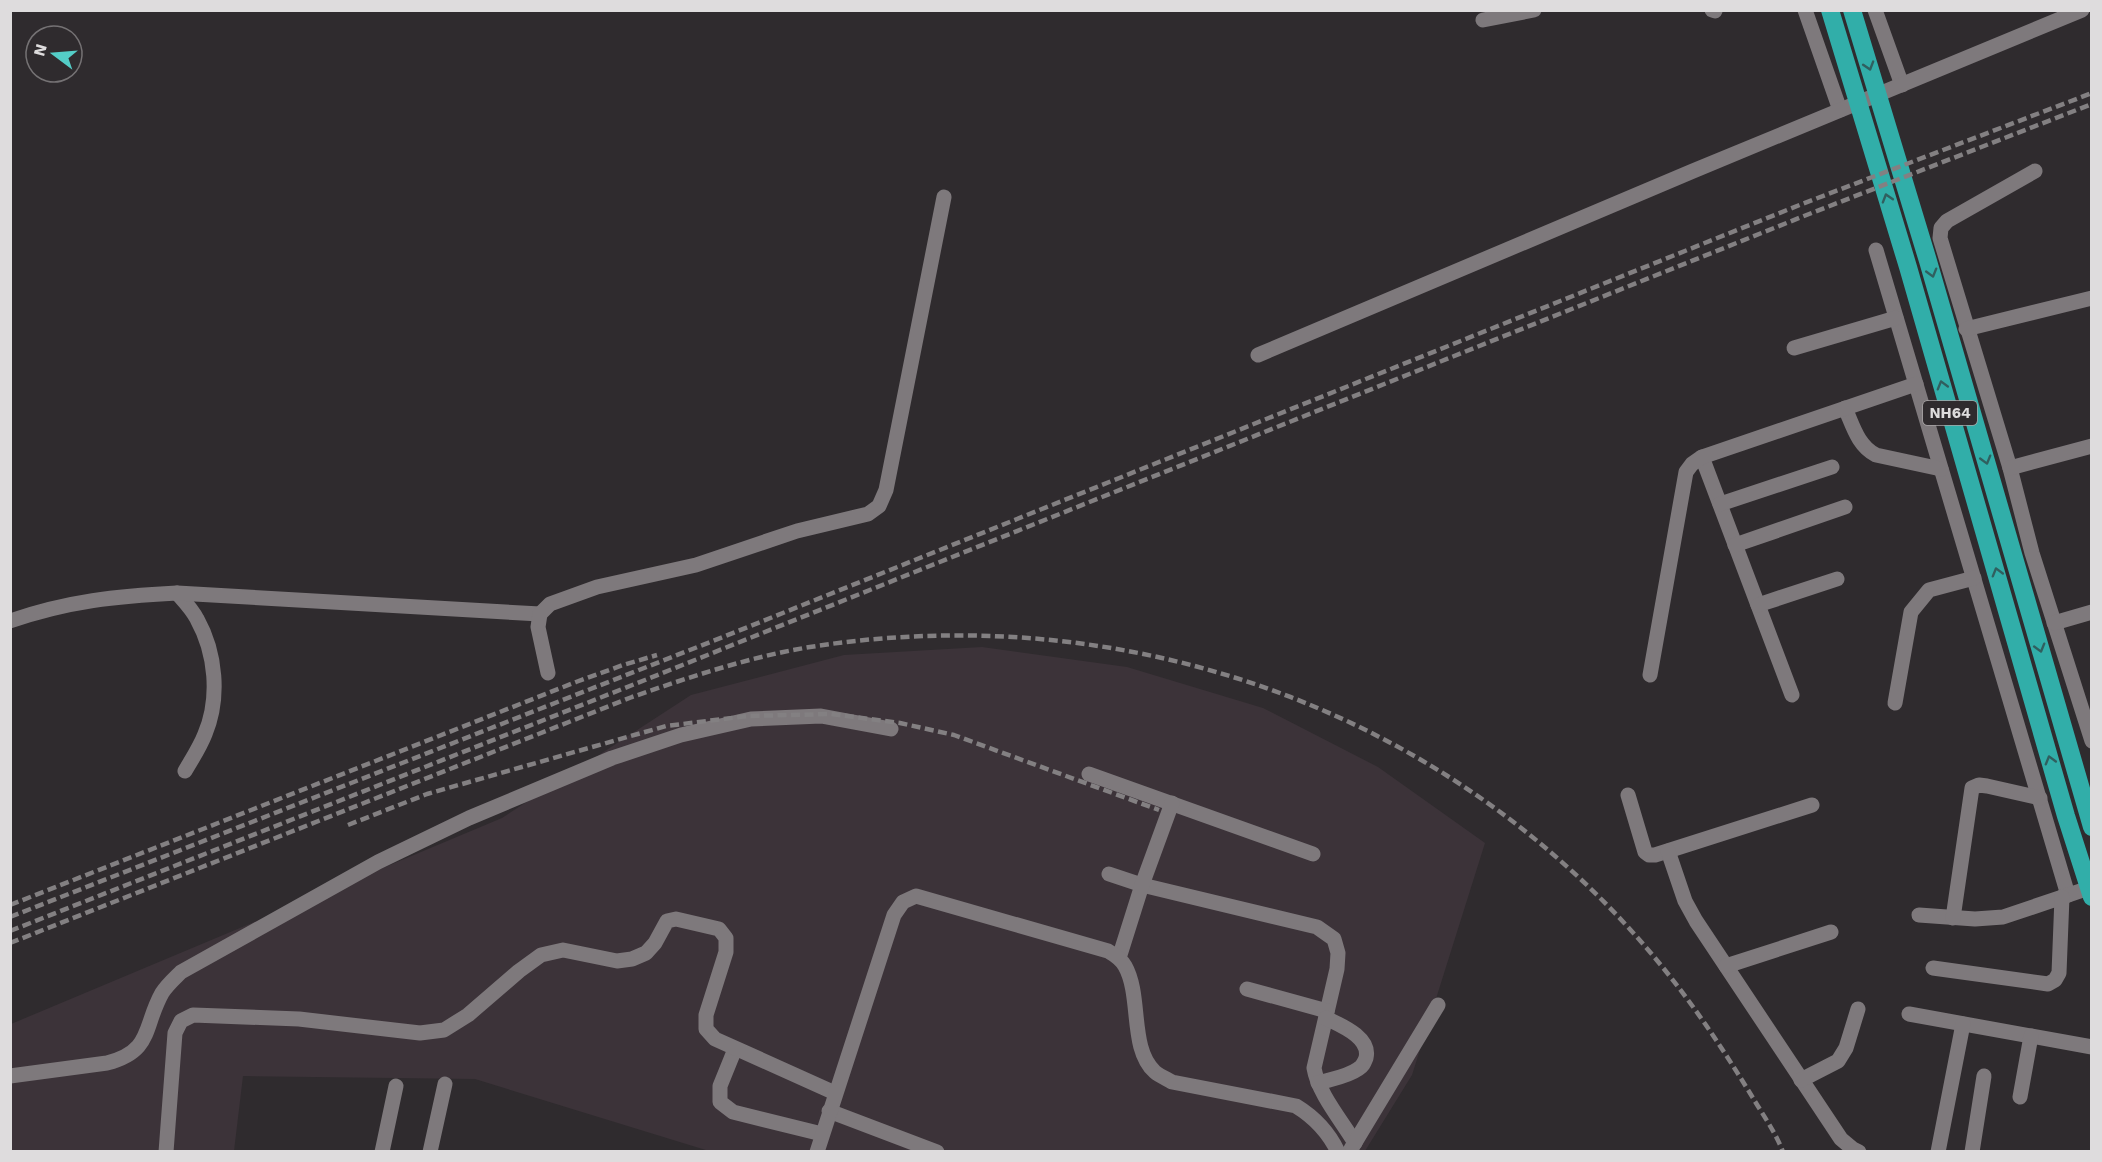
<svg xmlns="http://www.w3.org/2000/svg" width="2102" height="1162" font-family="'Work Sans',sans-serif">
<style>
.built{fill:#3c3339}
.lines{fill:none;stroke-linecap:round;stroke-linejoin:round}
.minor{stroke:#7e797c;stroke-width:15}
.highway{stroke:#31aea9;stroke-width:18}
.rail{stroke:#838082;stroke-width:4.5;stroke-dasharray:9 4.5;stroke-linecap:butt}
.oneway{stroke:#305f5f}
.labels{text-anchor:middle;dominant-baseline:central;stroke-width:5;stroke-linejoin:round;paint-order:stroke}
.shield{fill:#2f2b2e;stroke:#aaa7a8;stroke-width:1.5}
.shield-label{font-size:15px;font-weight:bold;fill:#dedcdd}
</style>
<rect width="100%" height="100%" fill="#2f2b2e"/>
<!-- built -->
<path class="built" d="M982 647 1127 667 1263 708 1378 767 1485 843 1412 1075 1365 1151H709L475 1079 243 1076 234 1151 11 1152V1024L502 818 691 695 844 655Z"/>
<g class="lines">
<!-- minor -->
<g class="minor">
<path d="M1712 10 1715 11"/>
<path d="M1805 10 1840 110"/>
<path d="M1875 10 1902 85"/>
<path d="M1483 20 1534 10"/>
<path d="M2035 171 1947 221 1941 228 1940 238 2010 468 2032 553 2092 741"/>
<path d="M1876 250 2068 895"/>
<path d="M1966 329 2092 298"/>
<path d="M1794 348 1896 318"/>
<path d="M1258 355 1693 171 2082 10"/>
<path d="M1845 408C1853 426 1858 446 1876 455L1941 469"/>
<path d="M1702 457 1792 695"/>
<path d="M2010 468 2092 446"/>
<path d="M1720 504 1832 467"/>
<path d="M1735 545 1845 507"/>
<path d="M177 593C184 601 192 609 197 619 216 653 220 698 205 734 200 747 192 759 185 771"/>
<path d="M1758 605 1837 579"/>
<path d="M10 621C68 601 117 596 177 593L540 614"/>
<path d="M2054 623 2092 612"/>
<path d="M548 673 538 627 540 614 550 604 597 587 696 565 797 531 868 514 879 506 886 490 944 197"/>
<path d="M1650 675 1686 472 1692 464 1702 457 1916 384"/>
<path d="M1895 703 1911 612 1929 590 1974 578"/>
<path d="M1089 774 1313 854"/>
<path d="M1628 795 1645 852 1649 855H1655L1812 805"/>
<path d="M1668 851 1685 901 1696 921 1841 1139 1853 1149 1859 1152"/>
<path d="M1109 874 1142 885 1317 927 1334 939 1338 953 1337 969 1314 1068C1318 1093 1342 1121 1355 1143"/>
<path d="M1919 915 1975 919 2003 917 2092 887"/>
<path d="M1953 918 1972 788 1979 785 1987 786 2040 798"/>
<path d="M1119 958 1142 885 1172 803"/>
<path d="M1726 966 1831 932"/>
<path d="M1933 968 2048 984 2055 980 2059 973 2062 897"/>
<path d="M1247 989 1327 1011"/>
<path d="M1909 1014 2092 1047"/>
<path d="M735 1049 720 1086V1102L733 1112 822 1134"/>
<path d="M10 1076 107 1063C153 1051 143 1027 162 993 167 985 175 978 181 972L378 862 469 818 612 758 681 735 751 719 821 716 891 729"/>
<path d="M1801 1080 1838 1061 1846 1048 1858 1009"/>
<path d="M1318 1083C1331 1079 1347 1077 1358 1069 1363 1066 1364 1063 1366 1058 1371 1037 1340 1025 1326 1018"/>
<path d="M2020 1097 2031 1036"/>
<path d="M829 1111 937 1152"/>
<path d="M1351 1149 1438 1005"/>
<path d="M166 1152 175 1033 181 1021 193 1015 299 1019 420 1033 444 1030 468 1015 519 971 541 955 563 950 617 961 632 959 646 953 655 943 667 921 676 919 719 929 726 938V952L706 1015V1029L715 1039 835 1093"/>
<path d="M382 1152 396 1086"/>
<path d="M430 1152 445 1084"/>
<path d="M817 1152 894 915 903 902 916 896 1108 951C1115 955 1121 959 1125 966 1142 996 1129 1049 1155 1072 1160 1076 1167 1079 1172 1082L1296 1106C1314 1117 1328 1131 1338 1152"/>
<path d="M1938 1152 1963 1024"/>
<path d="M1972 1152 1984 1076"/>
</g>
<!-- highway -->
<g class="highway">
<path d="M1830 10 1908 267 2066 816 2092 897"/>
<path d="M1852 10 1928 261 2092 827"/>
</g>
<!-- rail -->
<g class="rail">
<path d="M348 825 427 794 666 726 748 716 831 714 900 723 954 735 1159 810"/>
<path d="M10 905 576 682 623 665 657 655"/>
<path d="M10 917 723 637 1802 204 2092 93"/>
<path d="M10 931 645 680 1804 216 2092 104"/>
<path d="M10 943 632 697C690 677 749 657 810 647 1127 597 1448 710 1655 958 1692 1002 1723 1049 1753 1098 1763 1115 1776 1133 1783 1152"/>
</g>
</g>
<!-- one-way arrows -->
<defs><path id="oneway-chevron" d="M-2-3.5L2.5 0L-2 3.5" fill="none" stroke-width="1.6" stroke-linecap="round" stroke-linejoin="round" transform="scale(1.5)"/></defs>
<g class="oneway">
<use href="#oneway-chevron" transform="translate(1869 66) rotate(73)"/>
<use href="#oneway-chevron" transform="translate(1887 198) rotate(-107)"/>
<use href="#oneway-chevron" transform="translate(1932 273) rotate(74)"/>
<use href="#oneway-chevron" transform="translate(1942 385) rotate(-106)"/>
<use href="#oneway-chevron" transform="translate(1986 460) rotate(74)"/>
<use href="#oneway-chevron" transform="translate(1997 572) rotate(-106)"/>
<use href="#oneway-chevron" transform="translate(2040 648) rotate(74)"/>
<use href="#oneway-chevron" transform="translate(2050 760) rotate(-106)"/>
</g>
<g class="labels">
<!-- shield labels -->
<rect class="shield" x="1923" y="401" width="54" height="24" rx="4.5"/>
<g class="shield-label">
<text x="1950" y="413">NH64</text>
</g>
</g>
<!-- border -->
<rect width="2102" height="1162" fill="none" stroke="#dedcdd" stroke-width="24"/>
<!-- north arrow -->
<g transform="translate(54 54) rotate(286)"><circle r="28" fill="#2f2b2e" stroke="#757274" stroke-width="1.5"/>
<path d="M0-4.5L10 22L0 15L-10 22Z" fill="#54cdc7"/>
<text y="-9" font-size="16" font-weight="bold" text-anchor="middle" fill="#dedcdd">N</text>
</g>
</svg>
